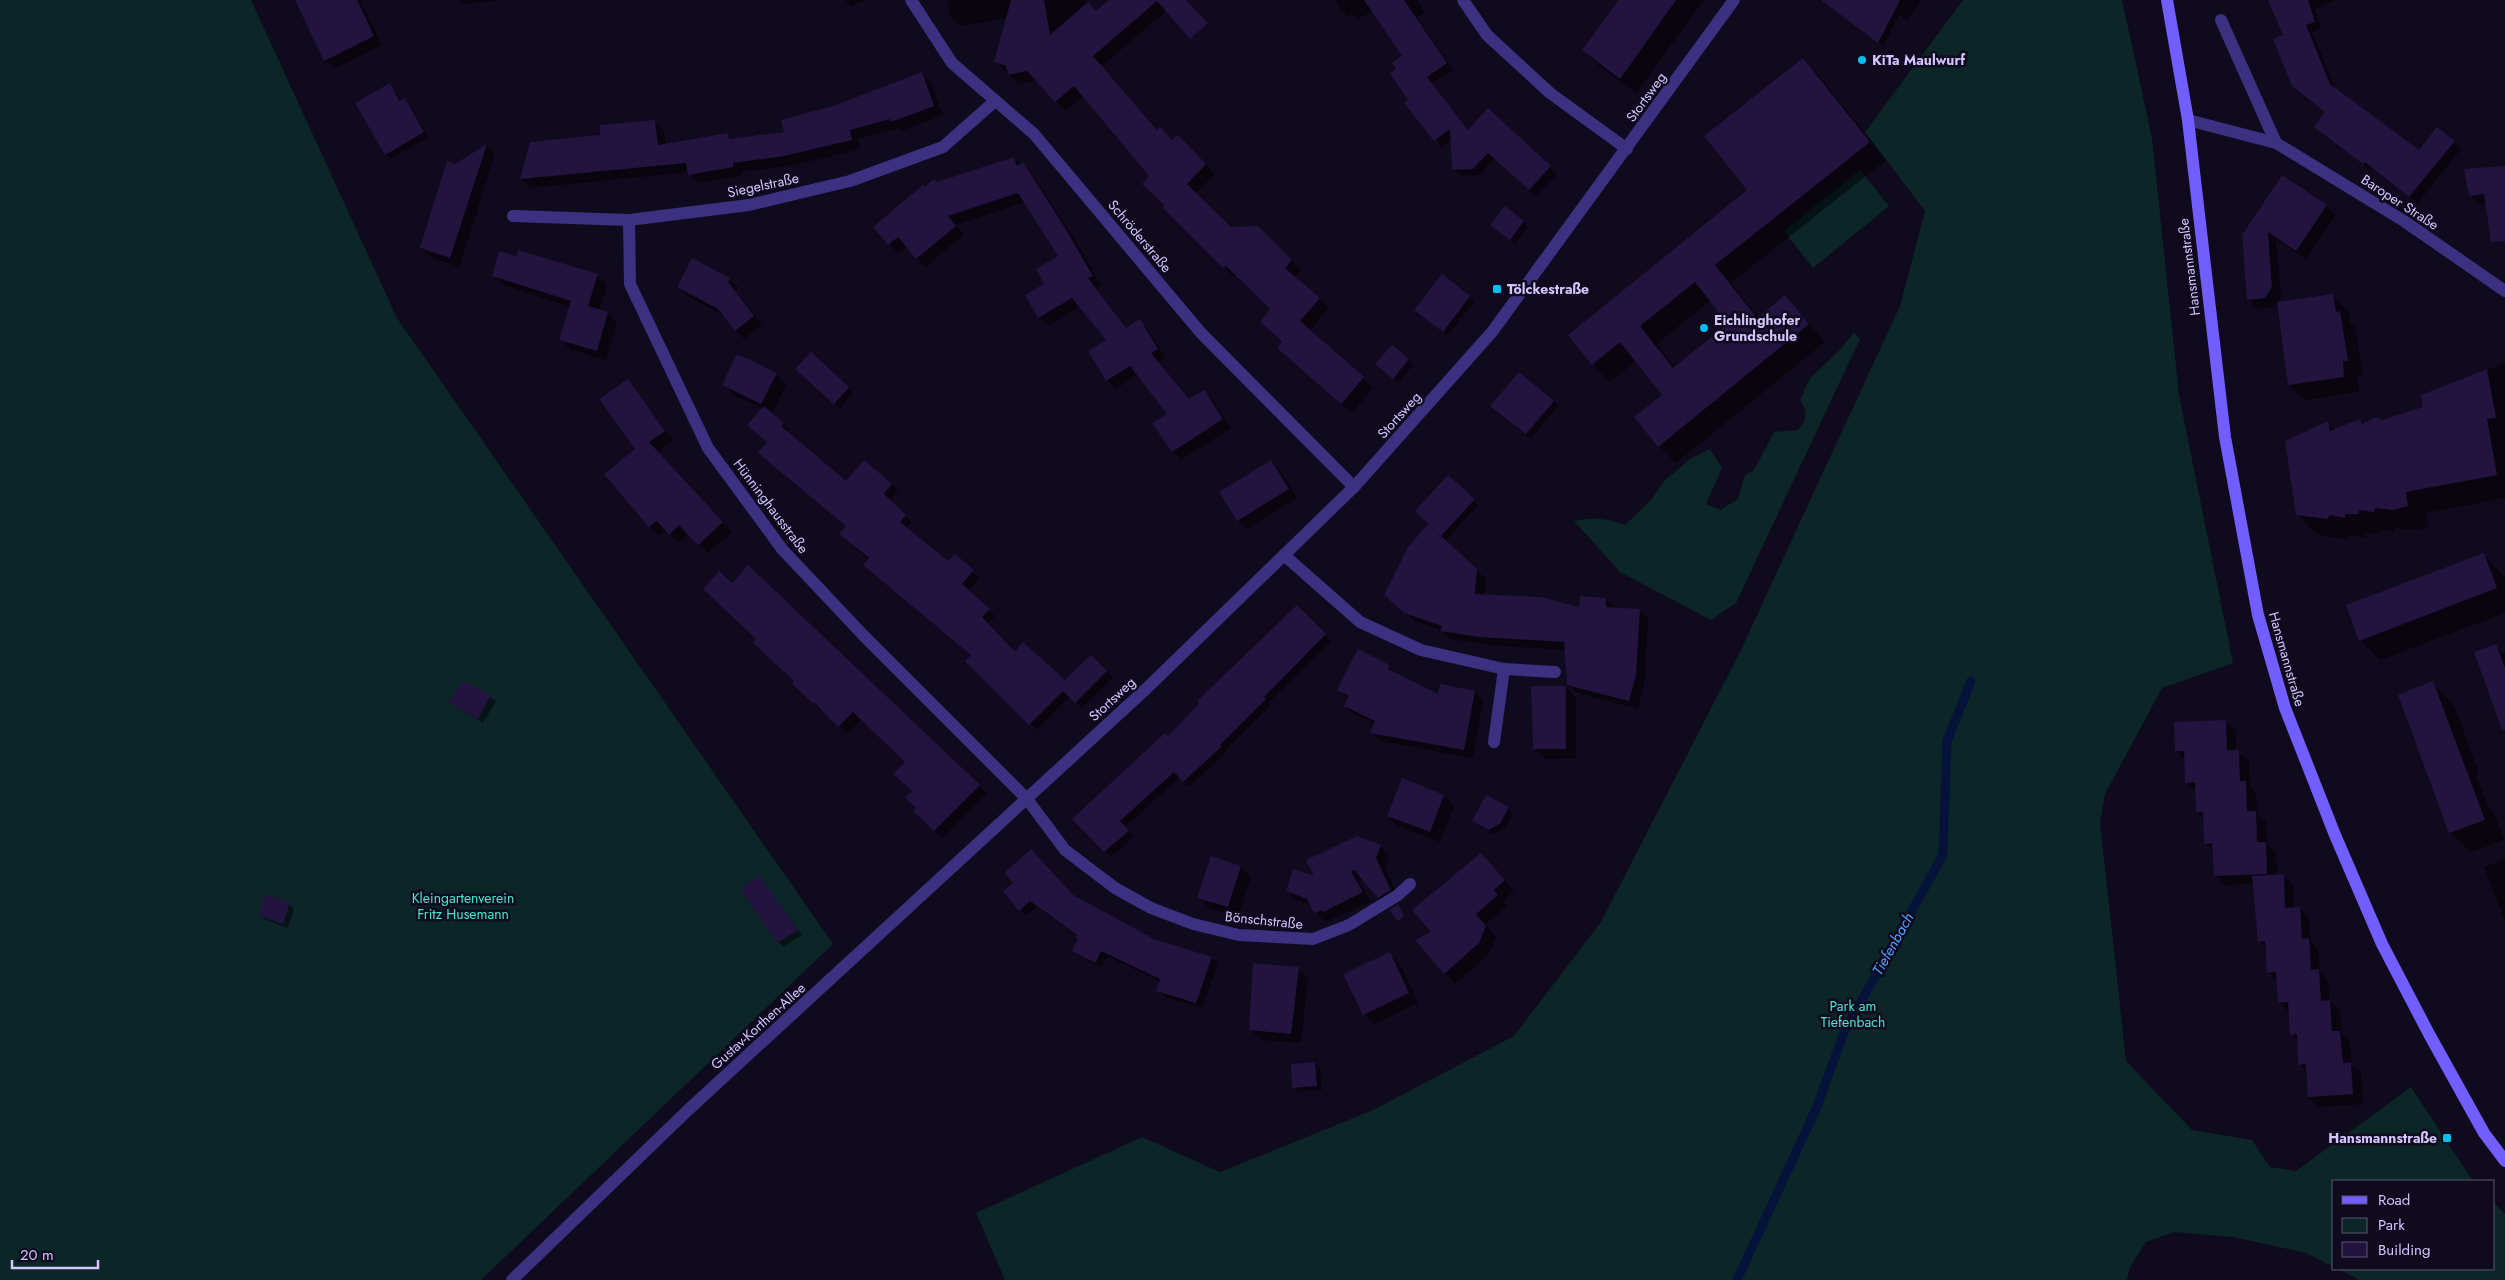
<svg xmlns="http://www.w3.org/2000/svg" width="2505" height="1280" font-family="Jost,sans-serif">
<style>
.green{fill:#0c2527}
.shadow{fill:#0007;fill-rule:evenodd}
.lines{fill:none;stroke-linecap:round;stroke-linejoin:round}
.stream{stroke:#05133b;stroke-width:9}
.building{fill:#22143f;fill-rule:evenodd}
.street{stroke:#3c3180;stroke-width:12}
.secondary{stroke:#725dff;stroke-width:12}
.poi-dot{fill:#00bff1;stroke:#0f0a1d;stroke-width:2}
.labels{text-anchor:middle;dominant-baseline:central;stroke-width:5;stroke-linejoin:round;paint-order:stroke}
.poi-label{font-size:14px;font-weight:bold;fill:#d2c6ff;stroke:#0f0a1d;text-anchor:start}
.street-label{font-size:14px;fill:#d2c6ff;stroke:#0f0a1d}
.park-label{font-size:14px;fill:#49e8d1;stroke:#0f0a1d}
.water-label{font-size:15px;font-style:italic;fill:#549eff;stroke:#0f0a1d}
</style>
<rect width="100%" height="100%" fill="#0f0a1d"/>
<!-- green -->
<g class="green">
<path d="M0 0H251L397 318 833 944 481 1280H0Z"/>
<path d="M1963 0H2122L2152 138 2179 395 2233 663 2162 688 2105 794 2100 822 2126 1061 2192 1130 2252 1140 2270 1167 2296 1171 2411 1087 2473 1181H2334V1267L2306 1253 2233 1237 2174 1232 2146 1242 2130 1267 2127 1280H1005L976 1213 1142 1137 1220 1172 1373 1110 1514 1036 1601 922 1740 652 1900 306 1925 211 1865 132Z"/>
<path d="M1860 170 1889 206 1813 268 1784 231Z"/>
<path d="M1854 332 1860 339 1736 603 1711 620 1620 572 1574 521C1593 517 1607 518 1625 525L1651 500 1664 481 1690 459 1710 449 1722 468 1706 504 1720 510 1738 499 1745 475 1754 470 1774 432 1798 430C1807 419 1808 412 1800 400L1810 378 1841 349Z"/>
<path d="M2494 1203 2505 1214V1280H2360L2338 1269H2494Z"/>
</g>
<!-- shadow -->
<g class="shadow">
<path d="M296 0H360L382 45 335 69 325 60Z"/>
<path d="M459 0H500L464 4Z"/>
<path d="M845 0H866L851 6Z"/>
<path d="M947 0H1086L1096 12 1128 0H1179L1102 66 1158 131 1172 141 1178 137 1215 174 1195 194 1230 228H1258L1301 270 1295 278 1329 308 1309 331 1373 388 1352 413 1288 357 1272 309 1237 274 1234 277 1164 208 1166 206 1151 176 1084 96 1065 111 1037 80 1019 84 995 61 1007 18 960 26 950 16Z"/>
<path d="M1336 0H1416L1425 12 1417 18 1453 70 1432 84 1469 131 1488 110 1557 174 1536 196 1495 158 1480 175 1460 176 1453 169 1452 139 1441 147 1405 103 1410 100 1398 69 1404 56 1373 11 1358 19 1353 14 1348 17 1340 9Z"/>
<path d="M1620 0H1704L1636 93 1599 66 1583 50Z"/>
<path d="M1821 0H1922L1907 21 1900 14 1883 46Z"/>
<path d="M2270 0H2335L2315 9 2321 29 2312 32 2336 90 2419 152 2454 142 2461 149 2417 204 2373 168 2371 170 2315 127 2326 113 2301 93 2285 36Z"/>
<path d="M1803 59 1820 77 1886 160 1731 283 1759 318 1785 296 1825 342 1676 463 1659 446 1663 395 1636 361 1610 382 1593 364 1749 190ZM1711 300 1730 324 1675 368 1657 344Z"/>
<path d="M922 74 931 83 943 115 901 131 899 128 858 139 860 149 794 165 741 172 742 176 699 183 689 172 530 188 521 179 602 137 655 121 664 130 666 145 727 134 733 140 786 134 834 108Z"/>
<path d="M389 85 401 102 405 100 409 104 428 137 391 159 386 154Z"/>
<path d="M487 145 495 154 459 267 430 257 421 248 456 165Z"/>
<path d="M1014 158 1031 173 1071 233 1101 285 1096 288 1127 329 1140 321 1148 330 1166 358 1159 362 1190 400 1203 391 1212 400 1231 428 1181 460 1173 451 1169 414 1138 374 1116 389 1107 380V340L1081 306 1048 326 1039 317 1046 284 1060 257 1025 202 956 225 964 235 925 267 907 246 898 253 889 244 925 189Z"/>
<path d="M2505 167V236L2487 203 2479 204 2470 195Z"/>
<path d="M2326 206 2336 215 2306 259 2276 240 2281 297 2274 307 2257 309 2248 299 2243 236Z"/>
<path d="M1523 222 1528 227 1515 244 1497 229Z"/>
<path d="M493 275H597L607 285 599 311 608 313 617 323 606 360 570 349 560 339 571 307 503 285Z"/>
<path d="M729 279 738 287 736 292 762 325 744 339 724 316 687 296 678 287Z"/>
<path d="M2333 296 2348 311 2350 322 2355 328 2363 376 2357 377 2359 392 2305 400 2289 385Z"/>
<path d="M1469 297 1474 302 1448 335 1421 314Z"/>
<path d="M811 354 853 393 840 408 802 374Z"/>
<path d="M1408 360 1413 365 1398 383 1382 369Z"/>
<path d="M2505 363V498L2426 513 2428 527 2414 530 2395 528 2394 532 2380 530 2379 534H2365V538L2349 535 2348 539 2318 535 2297 514 2328 423 2336 431 2360 421 2364 424 2382 422 2424 408 2422 396Z"/>
<path d="M776 374 786 385 772 414 789 430 787 433 847 483 864 462 892 485 898 491 889 501 911 522 906 529 948 563 955 555 980 578 968 591 995 616 987 624 1015 653 1065 682 1091 656 1113 678 1082 708 1070 696 1037 730 967 661 972 656 847 540V526L768 443 763 409 734 395 724 385Z"/>
<path d="M627 381 673 440 658 452 732 532 708 553 689 534 679 543 666 530 659 536 650 526Z"/>
<path d="M1554 401 1558 406 1531 438 1496 410Z"/>
<path d="M1271 461 1280 470 1297 498 1247 529 1238 521 1220 493Z"/>
<path d="M1448 476 1478 505 1445 541 1486 579 1484 595 1580 609 1606 599 1615 608 1640 610 1648 619 1644 684 1638 709 1577 693 1568 685 1565 650 1490 645 1450 639 1441 630 1415 621 1395 603 1434 528Z"/>
<path d="M2484 555 2505 578V613L2380 660 2360 640Z"/>
<path d="M732 584 987 793 943 838 922 819 918 808 907 762 862 719 847 734 824 710 822 711 801 691 796 682 758 639Z"/>
<path d="M1297 607 1331 641 1268 703 1271 705 1225 751 1226 752 1189 787 1180 777 1125 827 1134 837 1111 857 1073 819 1168 738Z"/>
<path d="M2496 646 2502 654 2505 653V727Z"/>
<path d="M1358 651 1389 666 1398 675 1439 696 1474 692 1483 700 1473 758 1380 741 1371 732 1375 724 1354 714 1345 706 1348 699 1339 690Z"/>
<path d="M463 682 496 701 483 723 450 702Z"/>
<path d="M2432 683 2453 703 2479 773 2476 774 2487 805 2493 811 2504 840 2471 852 2450 832Z"/>
<path d="M1566 687 1576 698V758L1545 759 1535 749Z"/>
<path d="M2225 721 2236 731V751L2249 761 2250 786 2256 792 2257 813 2266 822 2267 844 2276 853 2277 876 2283 875 2293 885 2294 909 2299 908 2309 918 2311 942 2318 949 2320 972 2328 981 2330 1001 2340 1011 2341 1034 2350 1042 2351 1064 2361 1073 2363 1104 2319 1107 2309 1097 2308 1072 2300 1064 2298 1041 2291 1034 2289 1012 2279 1002 2278 982 2268 972 2266 949 2259 941 2254 884 2225 885 2215 875 2214 852 2205 843 2204 819 2197 812V793L2186 782 2185 760 2176 751Z"/>
<path d="M1444 796 1454 806 1440 842 1398 826 1388 816Z"/>
<path d="M1487 797 1513 813 1505 828 1493 834 1473 821Z"/>
<path d="M1380 846 1389 855 1385 868 1399 899 1388 906 1363 879 1359 881 1371 902 1324 922 1312 905 1296 900 1287 891Z"/>
<path d="M1481 854 1514 891 1503 901 1507 906 1485 925 1496 937 1489 954 1455 984 1417 941 1433 933Z"/>
<path d="M2505 859V922L2484 867Z"/>
<path d="M1240 867 1251 877 1238 917 1209 908 1199 898Z"/>
<path d="M759 877 802 935 783 947 778 942Z"/>
<path d="M1005 891 1073 897 1153 940 1212 958 1218 964 1202 1008 1164 997 1158 991 1161 982 1107 956 1101 968 1080 956 1074 950 1080 940 1077 936 1037 907 1026 916Z"/>
<path d="M266 896 290 905 294 909 288 928 264 919 259 914Z"/>
<path d="M1389 954 1400 964 1418 1003 1374 1024 1364 1014Z"/>
<path d="M1298 968 1308 978 1301 1043 1261 1040 1251 1030Z"/>
<path d="M1315 1063 1320 1068 1322 1090 1298 1092 1294 1087Z"/>
</g>
<g class="lines">
<!-- stream -->
<path class="stream" d="M1737 1280 1816 1109 1845 1030 1943 855 1947 741 1971 681"/>
</g>
<!-- building -->
<g class="building">
<path d="M295 0H357L374 36 324 61Z"/>
<path d="M1011 0H1044L1050 35 1088 2 1096 11 1109 0H1186L1208 23 1190 39 1157 1 1093 56 1157 130 1160 127 1172 140 1178 135 1206 164 1187 184 1231 227 1258 226 1292 260 1285 268 1320 298 1300 321 1364 377 1341 404 1277 348 1282 341 1260 322 1270 309 1226 266 1223 268 1163 208 1165 206 1142 184 1149 176 1074 86 1055 102 1027 71 1008 75 1006 66 994 62Z"/>
<path d="M1364 0H1404L1447 63 1427 77 1468 130 1488 108 1551 166 1529 190 1488 153 1473 169 1452 170 1450 129 1434 141 1404 103 1408 100 1390 74 1396 69 1392 63 1402 56Z"/>
<path d="M1619 0H1676L1620 79 1582 50Z"/>
<path d="M1821 0H1900L1878 43Z"/>
<path d="M2268 0H2308L2315 22 2306 25 2330 84 2419 150 2437 127 2455 141 2409 197 2365 162 2363 164 2314 127 2325 112 2292 86 2273 39 2283 35Z"/>
<path d="M1803 58 1870 142 1715 265 1757 318 1785 295 1809 324 1658 447 1634 417 1662 395 1620 342 1592 365 1568 335 1747 190 1704 136ZM1695 282 1728 324 1673 368 1640 326Z"/>
<path d="M922 72 934 106 891 122 890 119 850 130 852 140 784 156 733 163V167L688 175 686 163 520 179 530 142 600 135V125L655 120 658 145 728 133 729 139 784 132 781 120 833 106Z"/>
<path d="M390 83 399 101 405 98 424 132 385 155 355 103Z"/>
<path d="M487 144 450 258 420 248 447 161 455 164Z"/>
<path d="M1014 157 1017 166 1023 162 1062 223 1093 276 1088 278 1126 328 1140 319 1158 349 1151 353 1189 399 1204 390 1223 419 1172 452 1152 423 1167 414 1130 366 1106 381 1088 351 1106 340 1072 298 1038 318 1025 295 1044 284 1036 269 1058 256 1018 193 948 216 956 226 916 259 898 237 888 245 873 227 923 185 925 187 934 179 937 182Z"/>
<path d="M2505 166V241L2491 242 2484 194 2469 196 2464 169Z"/>
<path d="M2282 175 2327 205 2296 251 2268 232 2272 287 2265 298 2247 300 2242 235Z"/>
<path d="M1505 206 1524 221 1510 240 1490 225Z"/>
<path d="M518 250 598 274 588 306 608 312 597 351 559 340 571 301 492 276 499 251 516 256Z"/>
<path d="M692 258 730 278 728 282 754 316 735 331 718 309 677 287Z"/>
<path d="M1442 274 1470 296 1443 332 1414 310Z"/>
<path d="M2333 294 2336 312 2340 311 2348 361H2343L2344 377 2288 385 2277 302Z"/>
<path d="M1392 345 1409 359 1393 379 1375 364Z"/>
<path d="M811 352 849 387 834 404 795 369Z"/>
<path d="M737 354 777 373 761 404 722 385Z"/>
<path d="M2487 369 2496 418 2487 419 2497 475 2406 492 2408 506 2393 510 2375 508 2374 512 2359 510V514H2345V518L2329 515 2328 519 2296 515 2285 441 2328 421 2330 431 2360 419 2362 424 2377 417 2382 420 2423 407 2421 395Z"/>
<path d="M1519 372 1554 401 1526 434 1490 406Z"/>
<path d="M628 379 665 431 649 442 723 522 698 545 679 525 669 535 657 521 649 527 604 474 635 449 599 399Z"/>
<path d="M764 406 784 423 781 426 846 481 864 460 892 484 884 494 906 515 900 522 948 561 955 554 974 570 962 584 990 609 982 617 1015 652 1023 642 1065 680 1091 655 1107 671 1075 703 1063 691 1029 725 965 661 971 655 863 565 869 558 839 534 846 526 758 453 767 442 747 425Z"/>
<path d="M1271 460 1289 489 1237 521 1219 492Z"/>
<path d="M1448 475 1475 499 1441 536 1415 511Z"/>
<path d="M1428 524 1477 569 1475 594 1541 597 1579 607 1580 596 1606 598V607L1640 609 1636 675 1629 701 1567 685 1564 642 1480 637 1440 631 1442 626 1404 613 1384 595 1408 547Z"/>
<path d="M2484 553 2497 588 2359 641 2346 605Z"/>
<path d="M748 565 980 785 934 831 913 811 916 808 905 798 912 791 893 774 905 762 853 712 838 727 815 703 814 704 792 684 794 681 753 643 756 639 703 589 719 571 732 583Z"/>
<path d="M1297 605 1326 634 1264 697 1266 699 1220 745 1222 746 1183 782 1174 772 1120 821 1129 831 1104 852 1072 819 1165 733 1168 736 1199 704 1197 701Z"/>
<path d="M2496 644 2505 668V729L2502 730 2474 652Z"/>
<path d="M1358 649 1389 665 1388 669 1438 694 1440 684 1475 691 1464 750 1370 733 1375 721 1344 706 1349 696 1337 690Z"/>
<path d="M463 681 491 695 478 719 448 702Z"/>
<path d="M2433 681 2485 820 2449 833 2398 695Z"/>
<path d="M1531 686H1566V749H1533Z"/>
<path d="M2226 720 2227 750H2239L2240 781H2246L2247 811H2256L2257 842H2266L2267 874 2214 876 2212 843 2204 844 2203 812H2196L2195 782 2185 783 2184 751H2175L2174 722Z"/>
<path d="M1402 778 1444 795 1430 832 1387 816Z"/>
<path d="M1486 795 1509 807 1500 824 1488 830 1472 821Z"/>
<path d="M1357 836 1381 845 1376 858 1391 890 1378 898 1354 870 1351 872 1363 892 1323 912 1322 910 1314 913 1307 899 1286 891 1293 869 1314 876 1306 860Z"/>
<path d="M1031 849 1073 895 1154 939 1212 957 1196 1003 1156 991 1160 979 1101 951 1095 963 1072 951 1078 939 1075 938 1077 935 1030 901 1019 911 1003 891 1013 883 1004 873Z"/>
<path d="M1481 853 1505 880 1494 890 1498 895 1476 914 1486 926 1479 943 1444 974 1415 940 1431 932 1412 910Z"/>
<path d="M1211 856 1241 866 1228 907 1197 898Z"/>
<path d="M2284 874 2285 908 2300 907 2302 939 2309 938 2311 970 2319 969 2321 1001 2330 1000 2332 1031H2340L2343 1063 2351 1062 2353 1094 2308 1097 2306 1064 2298 1065 2297 1034 2290 1035 2288 1002 2278 1003 2276 972 2267 973 2265 941 2258 942 2252 876Z"/>
<path d="M759 875 798 930 777 943 740 889Z"/>
<path d="M265 894 290 903 283 924 258 915Z"/>
<path d="M1398 904 1404 916 1398 921 1389 910Z"/>
<path d="M1390 952 1409 993 1363 1015 1343 974Z"/>
<path d="M1253 963 1299 967 1291 1034 1249 1030Z"/>
<path d="M1315 1062 1317 1086 1292 1088 1291 1064Z"/>
</g>
<g class="lines">
<!-- street -->
<g class="street">
<path d="M911 0 952 63 1034 134 1201 333 1354 487"/>
<path d="M1463 0 1487 35 1550 93 1627 149"/>
<path d="M2221 20 2276 143"/>
<path d="M2188 120 2276 143 2404 221 2505 291"/>
<path d="M513 216 629 220 749 205 850 181 943 147 995 101"/>
<path d="M629 220 630 284 708 448 782 549 864 636 1027 799 1065 850 1115 888 1151 908 1193 924 1239 935 1313 939 1349 925 1398 895 1410 884"/>
<path d="M1284 555 1360 622 1421 650 1504 669 1555 672"/>
<path d="M1494 742 1504 669"/>
<path d="M512 1280 687 1111 1147 688 1354 487 1492 332 1734 0"/>
</g>
<!-- secondary -->
<path class="secondary" d="M2167 0 2188 120 2225 437 2258 615 2285 708 2335 835 2382 944 2429 1034 2484 1133 2505 1161"/>
</g>
<!-- markers -->
<g class="poi-dot">
<circle cx="1862" cy="60" r="5"/>
<rect x="1492" y="284" width="10" height="10" rx="2.5"/>
<circle cx="1704" cy="328" r="5"/>
<rect x="2442" y="1133" width="10" height="10" rx="2.5"/>
</g>
<g class="labels">
<!-- poi labels -->
<g class="poi-label">
<text x="1872" y="60">KiTa Maulwurf</text>
<text x="1507" y="289">Tölckestraße</text>
<text x="1714" y="320">Eichlinghofer<tspan x="1714" dy="16">Grundschule</tspan></text>
<text x="2437" y="1138" text-anchor="end">Hansmannstraße</text>
</g>
<!-- street labels -->
<g class="street-label">
<text transform="translate(1646 97) rotate(-54)">Stortsweg</text>
<text transform="translate(763 185) rotate(-12)">Siegelstraße</text>
<text transform="translate(2400 202) rotate(33)">Baroper Straße</text>
<text transform="translate(1140 236) rotate(50)">Schröderstraße</text>
<text transform="translate(2189 267) rotate(-97)">Hansmannstraße</text>
<text transform="translate(1399 415) rotate(-48)">Stortsweg</text>
<text transform="translate(771 506) rotate(53)">Hünninghausstraße</text>
<text transform="translate(2287 659) rotate(74)">Hansmannstraße</text>
<text transform="translate(1112 699) rotate(-43)">Stortsweg</text>
<text transform="translate(1264 920) rotate(6)">Bönschstraße</text>
<text transform="translate(758 1026) rotate(-42)">Gustav-Korthen-Allee</text>
</g>
<!-- park labels -->
<g class="park-label">
<text x="463" y="898">Kleingartenverein<tspan x="463" dy="16">Fritz Husemann</tspan></text>
<text x="1853" y="1006">Park am<tspan x="1853" dy="16">Tiefenbach</tspan></text>
</g>
<!-- water labels -->
<g class="water-label">
<text transform="translate(1893 944) rotate(-61)">Tiefenbach</text>
</g>
</g>
<!-- legend -->
<rect x="2332" y="1180" width="162" height="90" fill="#0f0a1d" stroke="#5d5577"/>
<rect x="2342" y="1196" width="25" height="8" fill="#725dff" stroke="#5d5577"/>
<text x="2378" y="1205" font-size="15" fill="#d2c6ff">Road</text>
<rect x="2342" y="1218" width="25" height="15" fill="#0c2527" stroke="#5d5577"/>
<text x="2378" y="1230" font-size="15" fill="#d2c6ff">Park</text>
<rect x="2342" y="1242" width="25" height="15" fill="#22143f" stroke="#5d5577"/>
<text x="2378" y="1255" font-size="15" fill="#d2c6ff">Building</text>
<!-- scale -->
<path d="M12 1260v8h86v-8" fill="none" stroke="#d2c6ff" stroke-width="2.5"/>
<text x="20" y="1260" font-size="15" fill="#d2c6ff" stroke="#0f0a1d" stroke-width="4" paint-order="stroke">20 m</text>
</svg>
